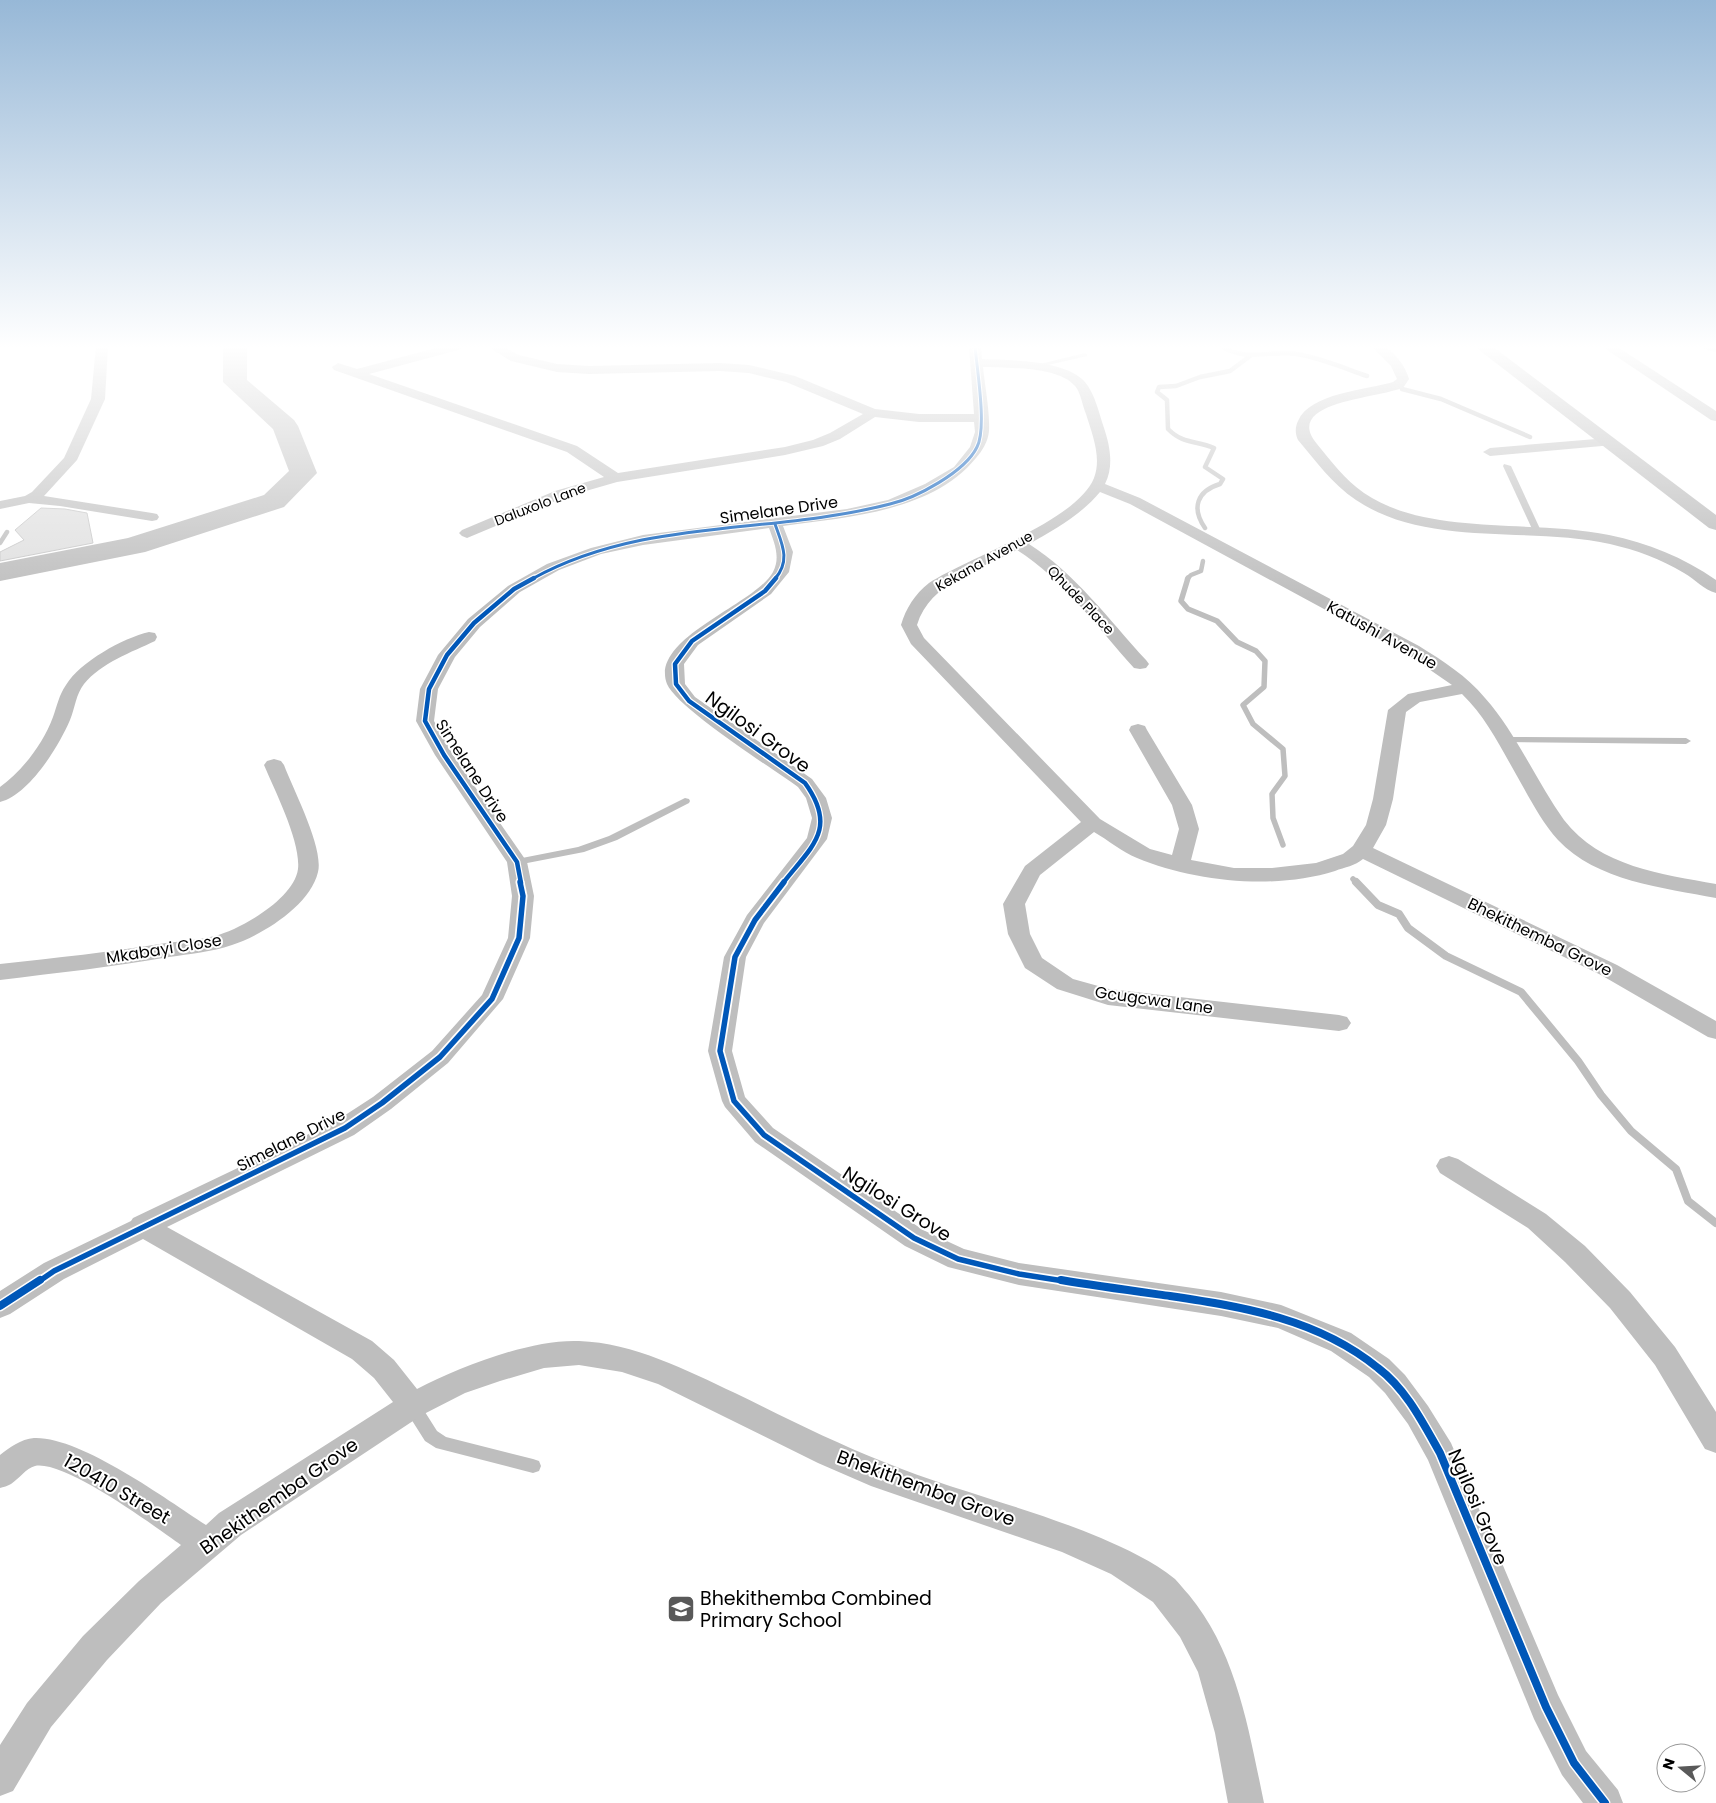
<svg xmlns="http://www.w3.org/2000/svg" width="1716" height="1803" font-family="Poppins,sans-serif">
<style>
.lines{fill:none;stroke-linecap:round;stroke-linejoin:round}
.stream-far2{stroke:#bebebe;stroke-width:4.5}
.stream-far1{stroke:#bebebe;stroke-width:5.5}
.stream{stroke:#bebebe;stroke-width:8}
.river{fill:#bebebe;fill-rule:evenodd}
.building{fill:#dfdfdf;stroke:#c6c6c6}
.lane{fill:#bebebe;fill-rule:evenodd}
.street{fill:#bebebe;fill-rule:evenodd}
.secondary{fill:#b8b8b8;fill-rule:evenodd}
.cycleway-far3-casing{stroke:#fff;stroke-width:5}
.cycleway-far2-casing{stroke:#fff;stroke-width:7}
.cycleway-far1-casing{stroke:#fff;stroke-width:9}
.cycleway-casing{stroke:#fff;stroke-width:11}
.cycleway-far3{stroke:#0057b8;stroke-width:3}
.cycleway-far2{stroke:#0057b8;stroke-width:4.5}
.cycleway-far1{stroke:#0057b8;stroke-width:5.5}
.cycleway{stroke:#0057b8;stroke-width:8}
.labels{text-anchor:middle;dominant-baseline:central;stroke-width:4;stroke-linejoin:round;paint-order:stroke}
.far-street-label{font-size:14px;fill:#000;stroke:#fff}
.street-label{font-size:16px;fill:#000;stroke:#fff}
.near-street-label{font-size:19px;fill:#000;stroke:#fff}
.near-poi-label{font-size:19px;fill:#000;stroke:#fff;text-anchor:start}
</style>
<rect width="100%" height="100%" fill="#fff"/>
<g class="lines">
<!-- stream-far2 -->
<g class="stream-far2">
<path d="M1221 346C1244 362 1271 350 1297 354 1321 358 1344 368 1367 376"/>
<path d="M1402 389 1441 399 1530 437"/>
<path d="M1205 528C1191 508 1197 491 1220 484L1223 479 1205 467 1214 448C1196 440 1184 445 1168 429L1167 400 1157 392 1159 387 1176 386 1200 377 1230 371 1250 356"/>
<path d="M0 543 7 532"/>
<path d="M1187 579 1191 575 1201 571 1203 561"/>
</g>
<!-- stream-far1 -->
<g class="stream-far1">
<path d="M1188 578 1181 601 1188 609 1217 621 1237 642 1256 651 1265 661 1264 687 1243 705 1253 724 1283 749 1285 776 1272 794 1273 818 1283 845"/>
<path d="M1353 879 1357 883"/>
</g>
<!-- stream -->
<path class="stream" d="M1356 882 1378 905 1399 914 1408 928 1446 956 1521 992 1578 1061 1601 1095 1631 1131 1676 1169 1688 1201 1716 1223"/>
<!-- river -->
<path class="river" d="M223 346H247V380L294 420 298 426 317 473 284 507 145 552 0 581V563L128 538 264 495 289 471 273 429 223 382Z"/>
</g>
<!-- building -->
<path class="building" d="M41 508 65 509 87 513 93 543 0 561V552L24 540 15 530Z"/>
<g class="lines">
<!-- lane -->
<g class="lane">
<path d="M1085 353 1087 354V356L1035 368 1032 366Z"/>
<path d="M1504 464 1511 466 1541 531 1540 533 1533 531 1503 466Z"/>
<path d="M1505 737 1686 738 1691 741 1686 744 1502 742 1500 740Z"/>
<path d="M685 798 689 799 690 801 689 803 617 840 584 852 517 865 512 862 517 859 578 847 609 836Z"/>
<path d="M412 1399 418 1401 437 1431 446 1437 533 1459 539 1461 541 1466 539 1471 533 1473 436 1448 425 1441 406 1411 404 1406 406 1401Z"/>
</g>
<!-- street -->
<g class="street">
<path d="M96 346H108L105 399 77 460 44 496 152 513 157 514 159 517 157 520 152 521 60 506 29 503 0 509V501L25 496 32 492 64 458 91 399Z"/>
<path d="M443 346H464L462 349 369 374 577 446 618 473 785 447 813 440 830 433 863 414 786 382 749 373 720 371 589 374 557 372 511 361 487 346H502L519 355 557 364 589 366 720 363 749 365 795 376 875 409 919 414H974L969 346H981L982 359C1009 360 1066 360 1085 382 1095 394 1099 413 1104 428 1110 446 1114 466 1105 484L1140 498 1419 646C1443 661 1467 676 1485 698 1517 734 1536 781 1564 820 1600 867 1662 874 1716 884V898C1664 888 1596 881 1558 840 1541 821 1529 797 1517 776 1501 748 1486 717 1462 694L1420 702 1406 712 1393 799 1386 825 1373 848 1617 965 1716 1021V1039L1708 1037 1601 975 1363 859C1355 866 1345 867 1335 871 1275 890 1195 882 1137 858 1122 852 1108 840 1094 832L1040 875 1025 904 1030 934 1042 958 1073 979 1109 989 1339 1015 1347 1017 1351 1023 1347 1029 1339 1031 1108 1005 1057 989 1025 968 1008 934 1003 904 1025 866 1081 822 911 644 901 625C906 608 915 594 929 583 969 557 1077 521 1094 478 1102 457 1092 434 1086 414 1082 405 1081 393 1075 386 1058 366 1007 368 983 367 985 387 990 412 989 431 988 442 982 451 976 458 932 512 847 517 783 526L793 552 789 572 771 594 698 645 684 664 685 684 695 697 812 779 826 798 832 818 827 839 764 923 746 957 732 1051 745 1097 773 1128 923 1230 964 1249 1019 1263 1221 1292 1281 1305 1351 1333 1389 1359 1405 1375 1428 1406 1451 1443 1558 1695 1586 1751 1618 1790 1623 1803H1583L1562 1775 1534 1719 1428 1460 1408 1424 1385 1393 1369 1377 1331 1351 1278 1328 1221 1316 1019 1285 948 1267 905 1246 755 1142 725 1107 722 1101 708 1051 724 957 747 915 807 838 812 818 806 798 798 787C773 769 677 708 667 684 649 638 755 605 773 572 781 557 774 542 769 528L643 545 601 554 559 570 520 592 480 627 455 657 438 689 434 721 453 755 527 862 534 896 530 938 503 999 448 1063 391 1109 354 1135 167 1227 372 1341 394 1360 417 1389C460 1367 530 1339 579 1341 634 1343 686 1370 735 1393 784 1417 833 1442 884 1462 955 1491 1030 1508 1101 1538 1126 1549 1153 1561 1175 1579 1180 1584 1184 1590 1189 1595 1237 1653 1249 1731 1264 1803H1228L1215 1733 1198 1672 1180 1637 1153 1602 1111 1574 1062 1552 871 1486 818 1463 658 1384 622 1372 579 1365 544 1368 500 1381 465 1393 422 1415 241 1535 161 1603 107 1660 51 1727 13 1791 0 1796V1745L27 1703 83 1636 139 1581 181 1545C154 1526 65 1460 35 1466 26 1468 19 1479 11 1484 8 1486 3 1487 0 1488V1455C9 1448 21 1439 34 1438 80 1436 166 1499 206 1525L219 1513 393 1402 374 1378 352 1359 143 1239 64 1279 10 1314 0 1318V1291L44 1263 131 1221 133 1218 336 1121 373 1097 432 1051 482 995 508 938 512 896 507 862 435 755 416 721 420 689 438 655 468 619 508 586 547 564 591 548 643 535 847 509 888 500 925 484 954 467 970 447 975 432 974 422H919L875 417 840 439 823 446 785 455 617 482 565 497 467 538 462 536 459 533 462 530 555 491 604 477 567 452 334 370 332 367 338 363 357 369ZM1100 492 1130 504 1407 654 1452 685 1408 694 1388 710 1373 799 1366 825 1353 846 1343 854 1316 863 1272 868H1234L1191 860 1199 829 1192 805 1147 730 1145 726 1138 724 1131 726 1129 730 1172 805 1179 829 1172 855 1150 849 1100 819 924 638 917 625C930 582 981 569 1017 550 1064 580 1097 627 1134 668L1140 669 1146 668 1149 664 1146 660C1109 620 1075 573 1029 544 1054 530 1081 515 1100 492Z"/>
<path d="M1371 346H1385C1396 355 1405 365 1409 379L1403 388C1392 391 1381 394 1369 396 1348 401 1288 410 1317 444 1331 461 1345 480 1364 493 1428 537 1534 519 1609 535 1648 543 1683 557 1716 580V593C1704 590 1695 579 1684 573 1661 559 1636 550 1610 544 1530 526 1427 548 1356 500 1332 484 1316 461 1298 440 1295 434 1295 427 1298 421 1310 393 1366 390 1393 382L1397 379 1391 366Z"/>
<path d="M1601 346H1616L1716 411V421L1711 420Z"/>
<path d="M1702 346H1716V352L1704 349Z"/>
<path d="M1608 438 1613 439 1615 442 1613 445 1490 456 1483 452 1490 448Z"/>
<path d="M149 632 155 633 157 637 155 641C132 652 101 663 84 684 76 694 75 708 70 720 59 746 29 795 0 802V787C23 770 43 744 53 717 57 706 59 695 66 685 80 662 123 638 149 632Z"/>
<path d="M274 759 281 761 284 765C293 789 324 848 318 872 310 906 262 935 232 945 211 952 190 954 169 957 113 967 56 973 0 980V964C55 958 111 952 166 943 182 941 199 940 215 936 241 929 294 899 298 869 301 842 275 791 264 765L267 761Z"/>
<path d="M1449 1156 1458 1159 1546 1214 1585 1246 1630 1292 1675 1347 1716 1412V1453L1705 1449 1655 1365 1610 1308 1565 1262 1528 1228 1440 1173 1436 1166 1440 1159Z"/>
</g>
<!-- secondary -->
<path class="secondary" d="M1474 346H1492L1716 515V530L1709 528Z"/>
<!-- cycleway-far3 casing -->
<g class="cycleway-far3-casing">
<g id="cycleway-far3">
<path d="M775 524C782 544 791 560 775 579"/>
<path d="M532 579C566 560 603 548 642 540 724 524 809 525 890 504 916 498 965 472 977 447 987 428 977 370 975 346"/>
</g>
</g>
<!-- cycleway-far2 casing -->
<g class="cycleway-far2-casing">
<g id="cycleway-far2">
<path d="M776 578 765 591 692 641 675 664 676 684 689 701 805 783C838 829 812 846 783 883"/>
<path d="M521 883 517 862 444 755 425 721 429 689 447 655 474 623 514 589 534 578"/>
</g>
</g>
<!-- cycleway-far1 casing -->
<g class="cycleway-far1-casing">
<g id="cycleway-far1">
<path d="M784 882 755 920 735 957 720 1051 734 1101 764 1135 914 1238 958 1259 1019 1274 1070 1282"/>
<path d="M38 1282 54 1271 345 1128 382 1103 440 1057 492 999 519 938 523 896 520 882"/>
</g>
</g>
<!-- cycleway casing -->
<g class="cycleway-casing">
<g id="cycleway">
<path d="M1061 1280C1097 1286 1134 1291 1170 1296 1244 1307 1318 1319 1378 1368 1406 1389 1423 1423 1440 1453L1546 1707 1574 1763 1605 1803"/>
<path d="M0 1306 40 1280"/>
</g>
</g>
<!-- cycleway-far3 -->
<use href="#cycleway-far3" class="cycleway-far3"/>
<!-- cycleway-far2 -->
<use href="#cycleway-far2" class="cycleway-far2"/>
<!-- cycleway-far1 -->
<use href="#cycleway-far1" class="cycleway-far1"/>
<!-- cycleway -->
<use href="#cycleway" class="cycleway"/>
</g>
<!-- sky -->
<linearGradient id="sky" x2="0" y2="1"><stop stop-color="#97b8d7"/><stop offset="0.58" stop-color="#fff"/><stop offset="1" stop-color="#fff" stop-opacity="0"/></linearGradient>
<rect width="1716" height="599" fill="url(#sky)"/>
<!-- icons -->
<defs>
<g id="school-square" transform="scale(1.4375)"><rect x="-9" y="-9" width="18" height="18" rx="4" fill="#595959" stroke="#fff"/><path d="M0-5L7-2L0 1L-7-2ZM-4 1L0 2.5L4 1V4Q0 6-4 4Z" fill="#fff"/></g>
</defs>
<g fill-rule="evenodd">
<use href="#school-square" x="681" y="1609"/>
</g>
<g class="labels">
<!-- far-street labels -->
<g class="far-street-label">
<text transform="translate(540 504) rotate(-21)">Daluxolo Lane</text>
<text transform="translate(984 561) rotate(-29)">Kekana Avenue</text>
<text transform="translate(1081 600) rotate(46)">Qhude Place</text>
</g>
<!-- street labels -->
<g class="street-label">
<text transform="translate(779 510) rotate(-8)">Simelane Drive</text>
<text transform="translate(1382 635) rotate(29)">Katushi Avenue</text>
<text transform="translate(472 771) rotate(57)">Simelane Drive</text>
<text transform="translate(1540 937) rotate(26)">Bhekithemba Grove</text>
<text transform="translate(164 949) rotate(-9)">Mkabayi Close</text>
<text transform="translate(1154 1000) rotate(8)">Gcugcwa Lane</text>
<text transform="translate(291 1140) rotate(-27)">Simelane Drive</text>
</g>
<!-- near-street labels -->
<g class="near-street-label">
<text transform="translate(758 732) rotate(36)">Ngilosi Grove</text>
<text transform="translate(897 1204) rotate(32)">Ngilosi Grove</text>
<text transform="translate(926 1488) rotate(20)">Bhekithemba Grove</text>
<text transform="translate(117 1489) rotate(30)">120410 Street</text>
<text transform="translate(279 1496) rotate(-35)">Bhekithemba Grove</text>
<text transform="translate(1478 1507) rotate(67)">Ngilosi Grove</text>
</g>
<!-- near-poi labels -->
<g class="near-poi-label">
<text x="700" y="1598">Bhekithemba Combined<tspan x="700" dy="22">Primary School</tspan></text>
</g>
</g>
<!-- north arrow -->
<g transform="translate(1681 1768) rotate(288)"><circle r="24" fill="#ffffff" stroke="#999999"/>
<path d="M0-4L9 19L0 12L-9 19Z" fill="#595959"/>
<text y="-8" font-size="14" font-weight="bold" text-anchor="middle" fill="#000000">N</text>
</g>
</svg>
